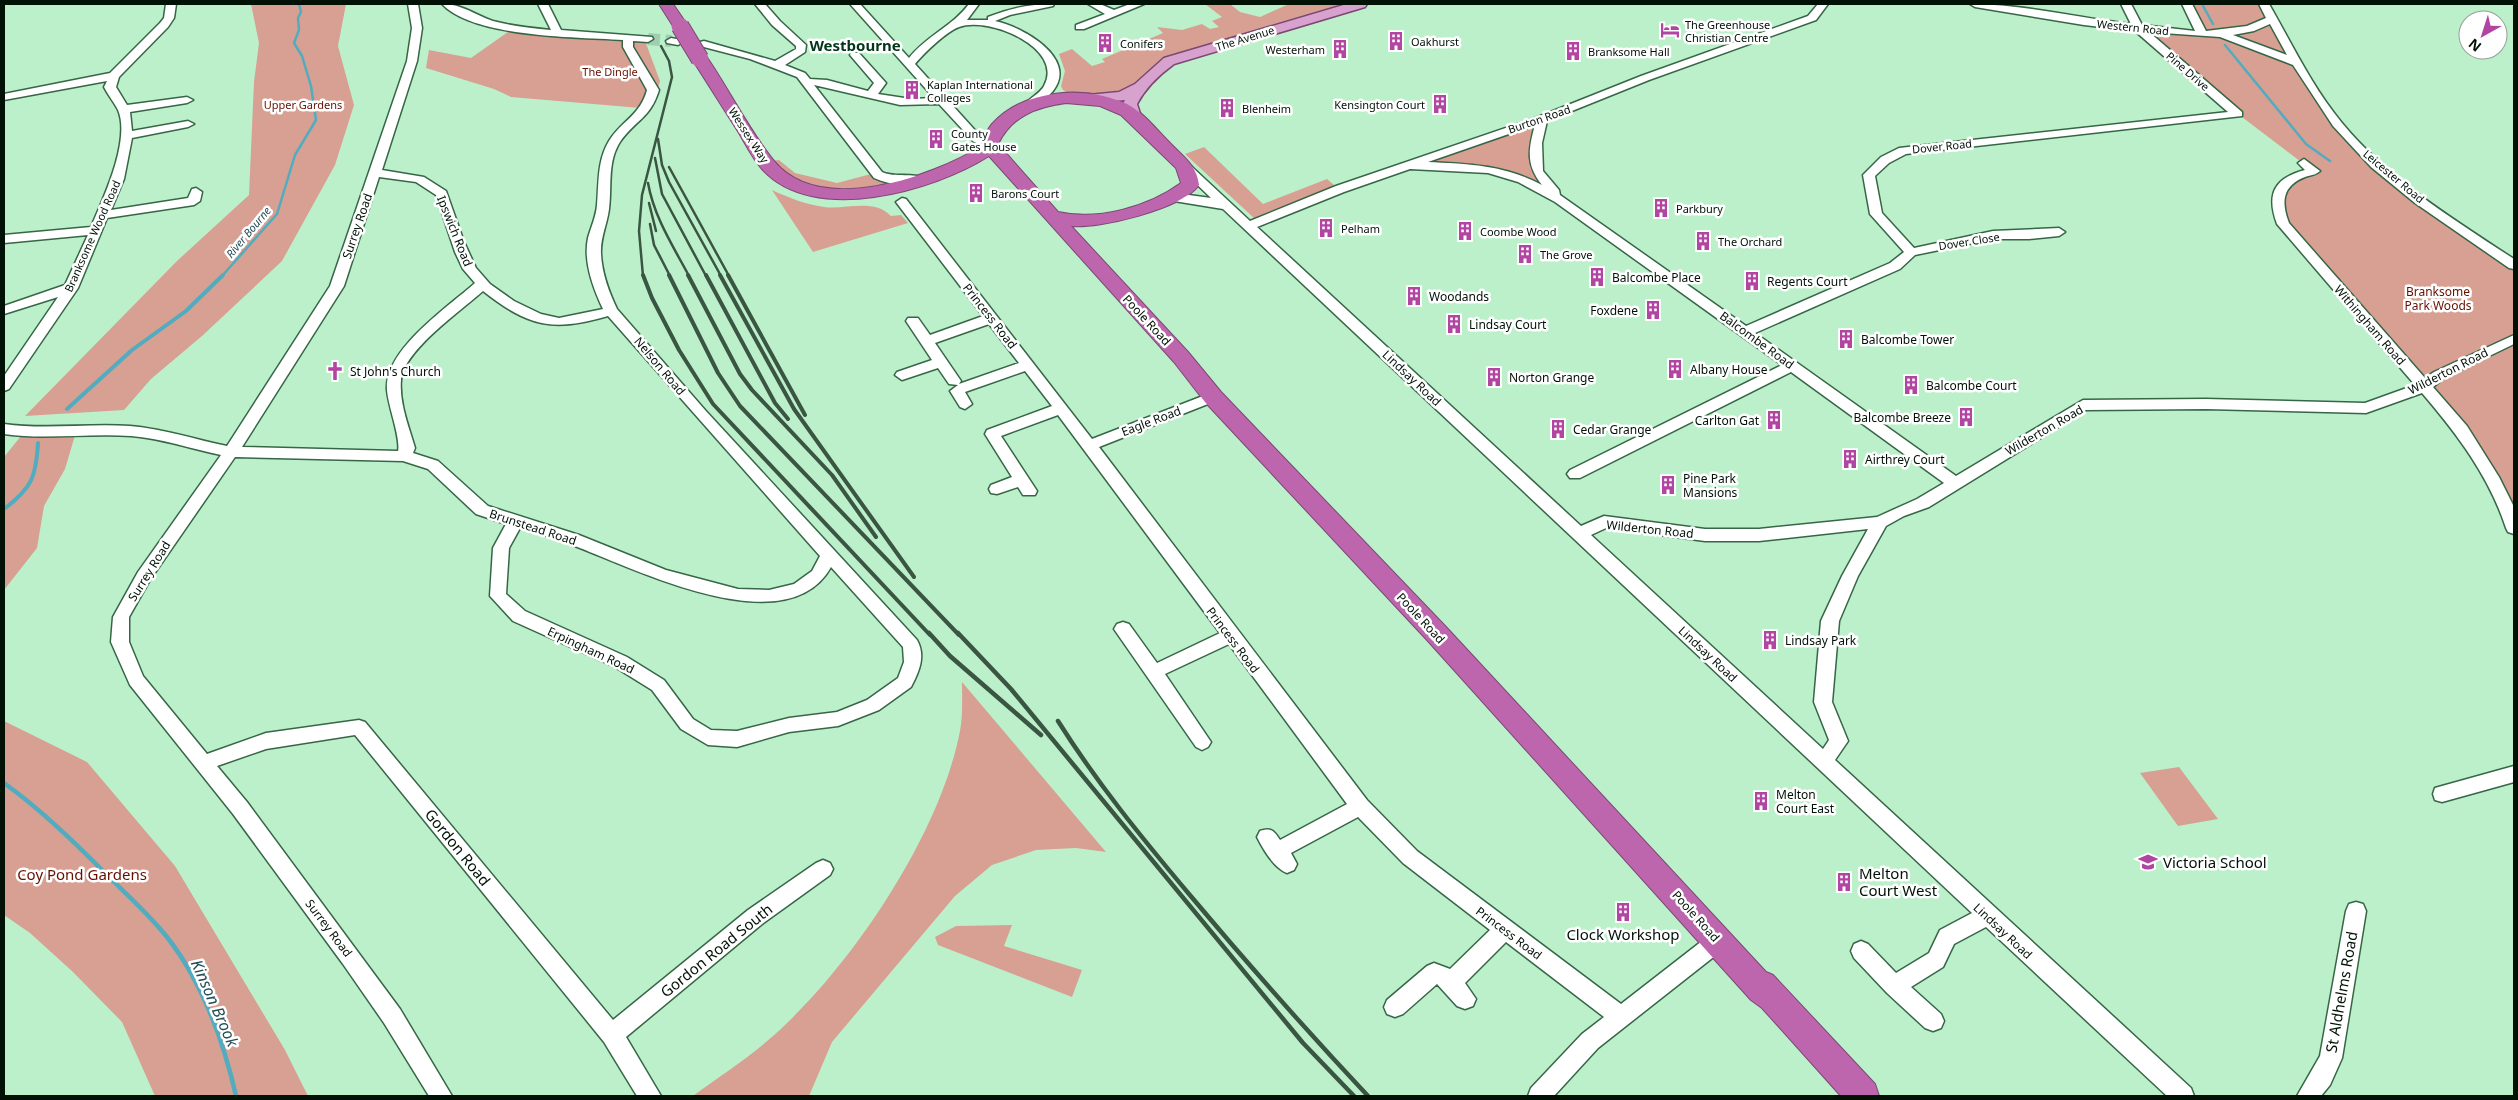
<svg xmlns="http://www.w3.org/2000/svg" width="2518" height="1100" font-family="'Noto Sans',sans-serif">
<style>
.green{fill:#d7a092}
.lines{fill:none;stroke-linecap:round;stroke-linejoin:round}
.stream-far2{stroke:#51acc0;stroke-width:2.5}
.stream-far1{stroke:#51acc0;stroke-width:4}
.stream{stroke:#51acc0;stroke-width:4.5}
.minor-tunnel{stroke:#a0cfad;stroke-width:12;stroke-dasharray:12 5.5;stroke-linecap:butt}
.minor-casing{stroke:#366646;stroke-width:3}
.major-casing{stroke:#7b4873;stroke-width:3}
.highway-casing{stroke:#7b4873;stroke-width:2}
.minor{fill:#fff;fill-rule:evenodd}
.major{fill:#d7a3ce;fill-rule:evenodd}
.highway{fill:#bd66ae;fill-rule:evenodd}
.rail-far2{stroke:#3a5542;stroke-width:2.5}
.rail-far1{stroke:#3a5542;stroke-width:4}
.rail{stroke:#3a5542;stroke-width:4.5}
.highway-bridge-casing{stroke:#7b4873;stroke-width:19;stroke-linecap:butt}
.highway-bridge{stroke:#bd66ae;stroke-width:17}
.labels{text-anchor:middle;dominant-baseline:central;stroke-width:5;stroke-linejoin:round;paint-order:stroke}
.far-poi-label{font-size:11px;fill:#011106;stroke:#fff;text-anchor:start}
.far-street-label{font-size:11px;fill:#011106;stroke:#fff}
.far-park-label{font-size:11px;fill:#651000;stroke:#fff}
.far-water-label{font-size:11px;font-style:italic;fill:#244d56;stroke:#fff}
.street-label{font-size:12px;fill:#011106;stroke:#fff}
.poi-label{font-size:12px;fill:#011106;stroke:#fff;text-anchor:start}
.park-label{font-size:12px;fill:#651000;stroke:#fff}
.far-district-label{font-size:15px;font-weight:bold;fill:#00361a;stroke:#fff}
.near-street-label{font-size:15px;fill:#011106;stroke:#fff}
.near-poi-label{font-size:15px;fill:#011106;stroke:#fff;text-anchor:start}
.near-park-label{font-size:15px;fill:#651000;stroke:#fff}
.near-water-label{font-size:16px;font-style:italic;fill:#244d56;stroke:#fff}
</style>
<rect width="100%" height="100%" fill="#bcf0cb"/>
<!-- green -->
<g class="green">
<path d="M251 4H346L338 46 354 105 335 165 282 261 202 336 151 379 124 410 25 416 177 261 249 195 254 82 259 43Z"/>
<path d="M1205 4H1230L1240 12 1260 17 1289 4H1360L1169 61 1139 87 1106 96H1074L1063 90 1061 86 1065 71 1059 54 1072 49 1092 66 1105 62 1102 59 1163 33 1157 27 1182 30 1202 24 1210 29 1219 27 1212 21 1222 17Z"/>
<path d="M2187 4H2264C2292 54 2323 113 2365 152 2410 195 2463 230 2514 265V528L2509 510 2478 454 2283 224 2279 191 2313 171 2238 114 2138 28 2202 33Z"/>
<path d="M515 27 644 38 660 81 652 109 511 97 494 89 426 68 429 50 471 58Z"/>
<path d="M1542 119 1537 171 1557 197 1489 169 1409 165Z"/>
<path d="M1204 147 1263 204 1327 179 1335 186 1255 219 1185 154Z"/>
<path d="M779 160 795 173 837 183 871 174 894 182C867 190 833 194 806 185 792 180 781 170 770 161Z"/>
<path d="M772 190C789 198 805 204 824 207 845 210 874 198 891 216L901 215 908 223 813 252Z"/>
<path d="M76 432 65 469 44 506 37 548 4 590V457L21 436Z"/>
<path d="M962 682 1106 852 1076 848 1036 850 992 865 955 896 832 1042 809 1096H693C717 1078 743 1062 766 1042 847 974 940 836 960 731 963 715 962 698 962 682Z"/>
<path d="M4 721 87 762 175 866 285 1050 308 1096H155L122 1022 73 972 30 933 4 915Z"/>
<path d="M2179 767 2218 819 2178 826 2140 773Z"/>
<path d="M1012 925 1004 946 1082 970 1072 997 938 945 935 937 956 926Z"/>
</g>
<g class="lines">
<!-- stream-far2 -->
<g class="stream-far2">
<path d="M2202 4 2213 24"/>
<path d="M2225 45 2306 144 2330 161"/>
<path d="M222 276 277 214 295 155 316 120 311 86 302 56 294 43 299 30 298 18 301 12 299 4"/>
</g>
<!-- stream-far1 -->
<g class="stream-far1">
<path d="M67 409 132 350 186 311 223 275"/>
<path d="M4 509C32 488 36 477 38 443"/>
</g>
<!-- stream -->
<path class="stream" d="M4 783C40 809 72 840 103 871 125 893 148 913 167 937 203 983 223 1039 236 1096"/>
<!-- minor-tunnel -->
<path class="minor-tunnel" d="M648 39 671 41"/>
<!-- minor casing -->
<g class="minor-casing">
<g id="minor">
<path d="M166 4H176L174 18 168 27 119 77 116 87 127 105 187 97 193 100 187 103 130 112 132 131 188 121 194 124 188 127 132 138 124 179 111 210 188 198 192 189 196 188 202 192 200 201 194 205 107 218 78 288 9 389 4 391V376L58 297 4 314V306L65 285 88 235 4 243V235L91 227C103 199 131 140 118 110 116 105 108 95 104 87L107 81 4 100V94L110 73 160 23 164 18Z"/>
<path d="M408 4H418L422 28 417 61 382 170 424 177 446 191 464 242 476 268 490 284 514 301 541 314 559 318 603 309C593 288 583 261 588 238 591 227 596 217 597 205 599 183 597 161 609 141 622 120 640 116 647 90L623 47V40C578 37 474 38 442 4 459 3 476 15 493 21 511 26 531 28 551 30L538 4H548L561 30 652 37 653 39 648 42 633 41V47L659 90C650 119 635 120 620 142 607 162 612 187 609 209 607 225 600 238 601 254 602 274 609 292 617 309L705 410 917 640C926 656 919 672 911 687L879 710 838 726 789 732 737 747 708 745 681 729 652 690 615 667 513 621 490 596 493 548 506 524 476 514 428 469 403 461 235 457 150 580 129 617V642L143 676 207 754 266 733 359 720 365 722 613 1020 748 910 816 863 823 860 830 863 833 869 830 875 762 924 626 1037 661 1096H637L604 1042 355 735 266 749 217 766 247 802 400 1009 452 1096H429L384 1023 343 964 233 814 130 685 111 642 113 617 138 572 221 455C192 449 160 438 131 436 88 433 45 440 4 434V424C45 430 88 423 130 426 161 428 197 440 227 446L330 286 407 61 412 28ZM379 177 416 182 436 195 455 252 463 269 475 283C447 308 384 350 387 390 388 406 401 438 398 451L242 447 344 286ZM483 291C529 327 552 332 608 316L820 556 812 571 794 584 769 590 738 589 666 570 579 535 488 506 438 461 413 453 415 448C409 427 399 403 401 380 404 350 461 311 483 291ZM520 528C536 533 552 537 567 543 628 565 786 648 831 567L903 647 904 662 898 678 867 700 837 712 789 718 737 731 711 730 693 719 664 680 627 657 525 611 506 594 509 548Z"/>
<path d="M755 4H765L780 21 806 45 805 52 785 65 805 73 810 79 827 80 868 91 874 83 850 55 851 53H859L886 83 878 94 911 99 934 98 850 4H860L909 58C926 36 953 26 969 4H979L967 20H988V17C1010 8 1031 4 1054 4L1053 6 1010 15 995 21C1021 26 1079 58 1053 91 1048 97 1041 102 1035 106H1027V102C1032 97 1041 92 1044 86 1065 48 989 16 959 27 946 32 924 53 915 64L982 138 995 144 989 148 974 142 939 104 900 105 814 85 882 172C894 178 916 172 923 179L921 182C905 186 889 185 874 178L797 77 750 59 700 46V42L704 41 775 61 796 49V46L772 25Z"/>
<path d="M1088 4H1100L1114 10 1130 4H1144L1084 29H1076V25L1105 14Z"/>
<path d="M1818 4H1828L1816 20 1649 80 1547 121 1542 143 1543 171 1559 190 1560 195 1746 326 1890 263 1904 252 1870 214 1863 175 1881 157 1899 148 2228 112 2135 31 2084 25 1975 7 1970 4C2023 4 2078 18 2131 24L2121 4H2131L2142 25 2195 31 2182 4H2192L2206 31 2247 26 2266 18 2259 4H2269C2292 44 2312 87 2342 123 2389 180 2453 219 2514 259V269L2509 268 2415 203 2371 167 2333 126 2293 65 2220 37 2149 32 2242 112V116L1906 154 1889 163 1875 176 1882 213 1914 248 1993 231 2059 228 2065 232 2059 236 2029 239H1993L1915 255 1900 269 1755 333 1956 476 2083 400 2206 399 2365 403 2415 385 2277 224C2266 194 2274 178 2305 170L2298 163 2304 159 2320 171C2316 175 2311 175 2305 177 2282 186 2281 202 2289 223L2425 378 2434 372 2514 335V344L2444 378 2433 387 2467 426 2499 477 2514 507V534L2508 532 2506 528C2489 476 2457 434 2422 393L2366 413 2206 409 2086 410 1929 507 1904 516 1886 526 1858 576 1839 621 1832 702 1848 741 1835 760 2191 1088 2194 1096H2167L1986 927 1954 944 1943 967 1911 987 1941 1014 1944 1021 1941 1028 1933 1031 1925 1028 1887 993 1854 958 1851 951 1854 944 1861 941 1868 944 1896 973 1929 953 1940 930 1972 913 1223 209 1174 201 1168 197 1174 193 1211 198 1182 170 1184 167H1192L1250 221 1336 186 1538 117 1641 76 1808 16ZM2270 24 2287 55 2233 35 2254 31ZM1535 125C1528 150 1526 165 1542 185 1504 165 1470 164 1428 162ZM1410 169 1488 173 1518 182 1555 202 1782 365 1570 470 1567 474 1570 478H1580L1791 372 1944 483 1917 499 1877 517 1759 529H1705L1604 516 1581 526 1257 227 1344 192ZM1606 528 1705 541H1759L1868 529 1842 576 1821 621 1814 702 1829 740 1823 749 1591 535Z"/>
<path d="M671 38 682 40 683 42 678 45 667 43 666 41Z"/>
<path d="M902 198 906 199 1092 439 1208 394H1218L1220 397 1218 400 1099 447 1367 800 1417 851 1621 1004 1711 934 1718 931 1725 934 1728 941 1725 948 1598 1048 1554 1096H1528L1531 1088 1582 1034 1604 1017 1506 942 1465 983 1476 999 1473 1006 1465 1009 1457 1006 1437 984 1403 1014 1395 1017 1387 1014 1384 1007 1387 1000 1427 966 1434 963 1450 969 1490 930 1403 863 1358 817 1291 853 1297 864 1294 870 1287 873C1274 868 1263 849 1257 837L1260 831C1271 827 1274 831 1280 840L1347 804 1229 644 1165 674 1211 742 1208 747 1202 750 1196 747 1114 629 1117 624 1123 622 1129 624 1157 663 1220 633 1058 415 1001 436 1037 491 1035 495H1023L1018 487 997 494 991 493 989 489 991 485 1012 477 985 434 987 430 1052 406 1025 371 965 392 972 404 965 409 960 407 950 391 958 385 949 384 938 368 902 380 895 375 897 372 932 360 906 321 908 318H918L930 335 983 316 896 202ZM989 324 1019 363 959 384 961 381 935 343Z"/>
<path d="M2514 766V782L2442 802 2435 800 2433 794 2435 788 2442 786Z"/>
<path d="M2356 902 2363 904 2366 911 2342 1058 2330 1085 2321 1096H2297L2320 1056 2346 911 2349 904Z"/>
</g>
</g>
<!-- major casing -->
<g class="major-casing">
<path id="major" d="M1347 4H1367L1365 7 1174 64C1159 75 1146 87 1137 104L1141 117 1139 120H1129L1123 104 1125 100 1088 103 1081 99 1088 95 1119 92 1135 84 1164 58Z"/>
</g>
<!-- highway casing -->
<g class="highway-casing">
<g id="highway">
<path d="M659 4H673L688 26 685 29H675Z"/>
<path d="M700 54 706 56C729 89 748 129 774 161 820 217 931 177 982 146L980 144C984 138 987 130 992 124 1023 89 1086 85 1127 104 1144 113 1156 129 1169 142 1182 156 1197 165 1199 185 1182 209 1099 229 1071 226L1188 352 1221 392 1446 627 1766 972 1773 975 1875 1084 1879 1096H1841L1762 1008 1751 1000 1428 641 1205 402 1174 362 989 156C934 191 813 226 762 169 753 159 746 145 739 133 723 108 708 84 692 59ZM1066 103 1100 106 1121 115 1176 168 1181 183C1148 207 1098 221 1058 212L998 144C1012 116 1036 107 1066 103Z"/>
</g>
</g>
<!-- minor -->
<use href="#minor" class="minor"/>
<!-- major -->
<use href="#major" class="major"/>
<!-- highway -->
<use href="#highway" class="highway"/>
<!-- rail-far2 -->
<g class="rail-far2">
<path d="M658 139 662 165 669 182 721 276"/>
<path d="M655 158 662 194 706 276"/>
<path d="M669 167 729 276"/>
<path d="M648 183C654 217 673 246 689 276"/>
<path d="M649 203 656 231"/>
<path d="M650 224 654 245 670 276"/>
<path d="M643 276 639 231 642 195 672 77 669 61 661 46"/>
</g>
<!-- rail-far1 -->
<g class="rail-far1">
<path d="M643 275 652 298 679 350 713 404 930 635"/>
<path d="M669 275 718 373 740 406 959 635"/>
<path d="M688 275 740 374 752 390 832 475 876 537"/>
<path d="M706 275 775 403 788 419"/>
<path d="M720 275 794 409 914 577"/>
<path d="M728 275 805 415"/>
</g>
<!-- rail -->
<g class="rail">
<path d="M929 633 950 656 1041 735"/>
<path d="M958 633 1011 689 1303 1043 1354 1096"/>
<path d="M1058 721C1097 783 1142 838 1189 894 1247 963 1306 1030 1368 1096"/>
</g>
<!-- highway-bridge casing -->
<g class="highway-bridge-casing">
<path id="highway-bridge" d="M680 26 700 59"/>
</g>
<!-- highway-bridge -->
<use href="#highway-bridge" class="highway-bridge"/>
</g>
<!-- icons -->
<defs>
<g id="hotel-bare" transform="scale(1.5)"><path d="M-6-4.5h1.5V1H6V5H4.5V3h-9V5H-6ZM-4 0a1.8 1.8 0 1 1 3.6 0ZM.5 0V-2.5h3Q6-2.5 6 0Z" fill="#b244a2" stroke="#fff" stroke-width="2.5" paint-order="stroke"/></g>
<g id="building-bare" transform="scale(1.5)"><path d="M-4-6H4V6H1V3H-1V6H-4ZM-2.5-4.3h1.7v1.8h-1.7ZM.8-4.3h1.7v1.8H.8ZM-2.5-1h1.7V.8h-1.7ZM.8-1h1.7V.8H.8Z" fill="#b244a2" stroke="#fff" stroke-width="2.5" paint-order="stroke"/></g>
<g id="church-bare" transform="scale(1.5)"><path d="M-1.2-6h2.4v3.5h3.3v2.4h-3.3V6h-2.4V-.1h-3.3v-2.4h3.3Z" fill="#b244a2" stroke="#fff" stroke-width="2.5" paint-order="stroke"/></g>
<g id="school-bare" transform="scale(1.5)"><path d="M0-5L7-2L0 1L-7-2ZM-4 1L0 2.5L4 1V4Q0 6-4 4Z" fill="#b244a2" stroke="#fff" stroke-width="2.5" paint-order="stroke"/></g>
</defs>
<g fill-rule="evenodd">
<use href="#hotel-bare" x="1670" y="30"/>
<use href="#building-bare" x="1396" y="41"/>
<use href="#building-bare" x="1105" y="43"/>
<use href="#building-bare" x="1340" y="49"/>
<use href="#building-bare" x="1573" y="51"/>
<use href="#building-bare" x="912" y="90"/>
<use href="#building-bare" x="1440" y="104"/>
<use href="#building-bare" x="1227" y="108"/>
<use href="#building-bare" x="936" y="139"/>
<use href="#building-bare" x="976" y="193"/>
<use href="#building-bare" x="1661" y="208"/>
<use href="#building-bare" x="1326" y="228"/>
<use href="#building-bare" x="1465" y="231"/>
<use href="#building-bare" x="1703" y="241"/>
<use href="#building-bare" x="1525" y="254"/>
<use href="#building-bare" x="1597" y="277"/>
<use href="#building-bare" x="1752" y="281"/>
<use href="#building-bare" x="1414" y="296"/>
<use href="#building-bare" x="1653" y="310"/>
<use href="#building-bare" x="1454" y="324"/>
<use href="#building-bare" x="1846" y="339"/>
<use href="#building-bare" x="1675" y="369"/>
<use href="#church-bare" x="335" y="371"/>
<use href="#building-bare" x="1494" y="377"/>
<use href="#building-bare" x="1911" y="385"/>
<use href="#building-bare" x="1966" y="417"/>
<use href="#building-bare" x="1774" y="420"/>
<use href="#building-bare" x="1558" y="429"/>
<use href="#building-bare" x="1850" y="459"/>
<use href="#building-bare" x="1668" y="485"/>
<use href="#building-bare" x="1770" y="640"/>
<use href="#building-bare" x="1761" y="801"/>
<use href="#school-bare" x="2148" y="862"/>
<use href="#building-bare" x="1844" y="882"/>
<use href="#building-bare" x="1623" y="912"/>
</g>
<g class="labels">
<!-- far-poi labels -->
<g class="far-poi-label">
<text x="1685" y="24">The Greenhouse<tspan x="1685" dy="13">Christian Centre</tspan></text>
<text x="1411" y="41">Oakhurst</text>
<text x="1120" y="43">Conifers</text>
<text x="1325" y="49" text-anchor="end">Westerham</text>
<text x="1588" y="51">Branksome Hall</text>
<text x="927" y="84">Kaplan International<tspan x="927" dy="13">Colleges</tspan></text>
<text x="1425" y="104" text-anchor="end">Kensington Court</text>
<text x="1242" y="108">Blenheim</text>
<text x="951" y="133">County<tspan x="951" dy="13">Gates House</tspan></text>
<text x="991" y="193">Barons Court</text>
<text x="1676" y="208">Parkbury</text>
<text x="1341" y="228">Pelham</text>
<text x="1480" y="231">Coombe Wood</text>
<text x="1718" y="241">The Orchard</text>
<text x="1540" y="254">The Grove</text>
</g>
<!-- far-street labels -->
<g class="far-street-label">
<text transform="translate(2133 27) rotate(6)">Western Road</text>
<text transform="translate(1245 38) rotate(-17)">The Avenue</text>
<text transform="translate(2188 71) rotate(41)">Pine Drive</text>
<text transform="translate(1539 119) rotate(-19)">Burton Road</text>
<text transform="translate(749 135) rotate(57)">Wessex Way</text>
<text transform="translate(1942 146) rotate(-6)">Dover Road</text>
<text transform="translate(2394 176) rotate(40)">Leicester Road</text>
<text transform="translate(92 236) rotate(-66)">Branksome Wood Road</text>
<text transform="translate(1969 241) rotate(-9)">Dover Close</text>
</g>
<!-- far-park labels -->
<g class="far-park-label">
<text x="610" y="71">The Dingle</text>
<text x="303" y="104">Upper Gardens</text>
</g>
<!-- far-water labels -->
<g class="far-water-label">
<text transform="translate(248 232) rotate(-50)">River Bourne</text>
</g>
<!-- street labels -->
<g class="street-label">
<text transform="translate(357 226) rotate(-71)">Surrey Road</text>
<text transform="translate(455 231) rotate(68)">Ipswich Road</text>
<text transform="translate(990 316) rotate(52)">Princess Road</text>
<text transform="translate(1147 320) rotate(47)">Poole Road</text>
<text transform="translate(2370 325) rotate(49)">Withingham Road</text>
<text transform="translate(1757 340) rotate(36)">Balcombe Road</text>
<text transform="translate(660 366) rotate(50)">Nelson Road</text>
<text transform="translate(2448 371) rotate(-27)">Wilderton Road</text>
<text transform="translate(1412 378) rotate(43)">Lindsay Road</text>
<text transform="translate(1151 421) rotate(-21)">Eagle Road</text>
<text transform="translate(2044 430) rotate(-30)">Wilderton Road</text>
<text transform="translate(533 527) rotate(18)">Brunstead Road</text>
<text transform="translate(1650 529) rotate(6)">Wilderton Road</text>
<text transform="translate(149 571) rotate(-58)">Surrey Road</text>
<text transform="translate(1421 618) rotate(47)">Poole Road</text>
<text transform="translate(1233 640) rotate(53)">Princess Road</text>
<text transform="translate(591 650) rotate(25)">Erpingham Road</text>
<text transform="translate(1708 654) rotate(43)">Lindsay Road</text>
<text transform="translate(1696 916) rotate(48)">Poole Road</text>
<text transform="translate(329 928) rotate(53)">Surrey Road</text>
<text transform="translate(2003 931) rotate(43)">Lindsay Road</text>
<text transform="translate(1509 933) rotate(37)">Princess Road</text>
</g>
<!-- poi labels -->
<g class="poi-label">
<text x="1612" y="277">Balcombe Place</text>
<text x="1767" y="281">Regents Court</text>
<text x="1429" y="296">Woodands</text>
<text x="1638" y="310" text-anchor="end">Foxdene</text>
<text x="1469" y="324">Lindsay Court</text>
<text x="1861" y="339">Balcombe Tower</text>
<text x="1690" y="369">Albany House</text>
<text x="350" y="371">St John's Church</text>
<text x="1509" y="377">Norton Grange</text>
<text x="1926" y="385">Balcombe Court</text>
<text x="1951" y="417" text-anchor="end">Balcombe Breeze</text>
<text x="1759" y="420" text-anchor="end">Carlton Gat</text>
<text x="1573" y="429">Cedar Grange</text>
<text x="1865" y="459">Airthrey Court</text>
<text x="1683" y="478">Pine Park<tspan x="1683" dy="14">Mansions</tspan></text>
<text x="1785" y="640">Lindsay Park</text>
<text x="1776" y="794">Melton<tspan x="1776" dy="14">Court East</tspan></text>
</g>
<!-- park labels -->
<g class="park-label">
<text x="2438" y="291">Branksome<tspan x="2438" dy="14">Park Woods</tspan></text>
</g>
<!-- far-district labels -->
<g class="far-district-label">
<text x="855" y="45">Westbourne</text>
</g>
<!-- near-street labels -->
<g class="near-street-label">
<text transform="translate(458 847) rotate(51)">Gordon Road</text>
<text transform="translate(716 950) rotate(-39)">Gordon Road South</text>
<text transform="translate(2341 992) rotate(-80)">St Aldhelms Road</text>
</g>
<!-- near-poi labels -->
<g class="near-poi-label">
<text x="2163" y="862">Victoria School</text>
<text x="1859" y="873">Melton<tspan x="1859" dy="17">Court West</tspan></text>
<text x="1623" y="934" text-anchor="middle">Clock Workshop</text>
</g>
<!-- near-park labels -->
<g class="near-park-label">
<text x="82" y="874">Coy Pond Gardens</text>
</g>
<!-- near-water labels -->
<g class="near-water-label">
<text transform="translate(215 1003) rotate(66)">Kinson Brook</text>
</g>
</g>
<!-- border -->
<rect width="2518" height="1100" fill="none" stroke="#011106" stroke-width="10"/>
<!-- north arrow -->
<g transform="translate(2483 35) rotate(219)"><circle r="24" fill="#ffffff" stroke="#99a09b"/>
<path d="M0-4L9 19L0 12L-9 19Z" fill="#b244a2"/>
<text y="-8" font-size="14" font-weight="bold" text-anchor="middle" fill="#011106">N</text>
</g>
</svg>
